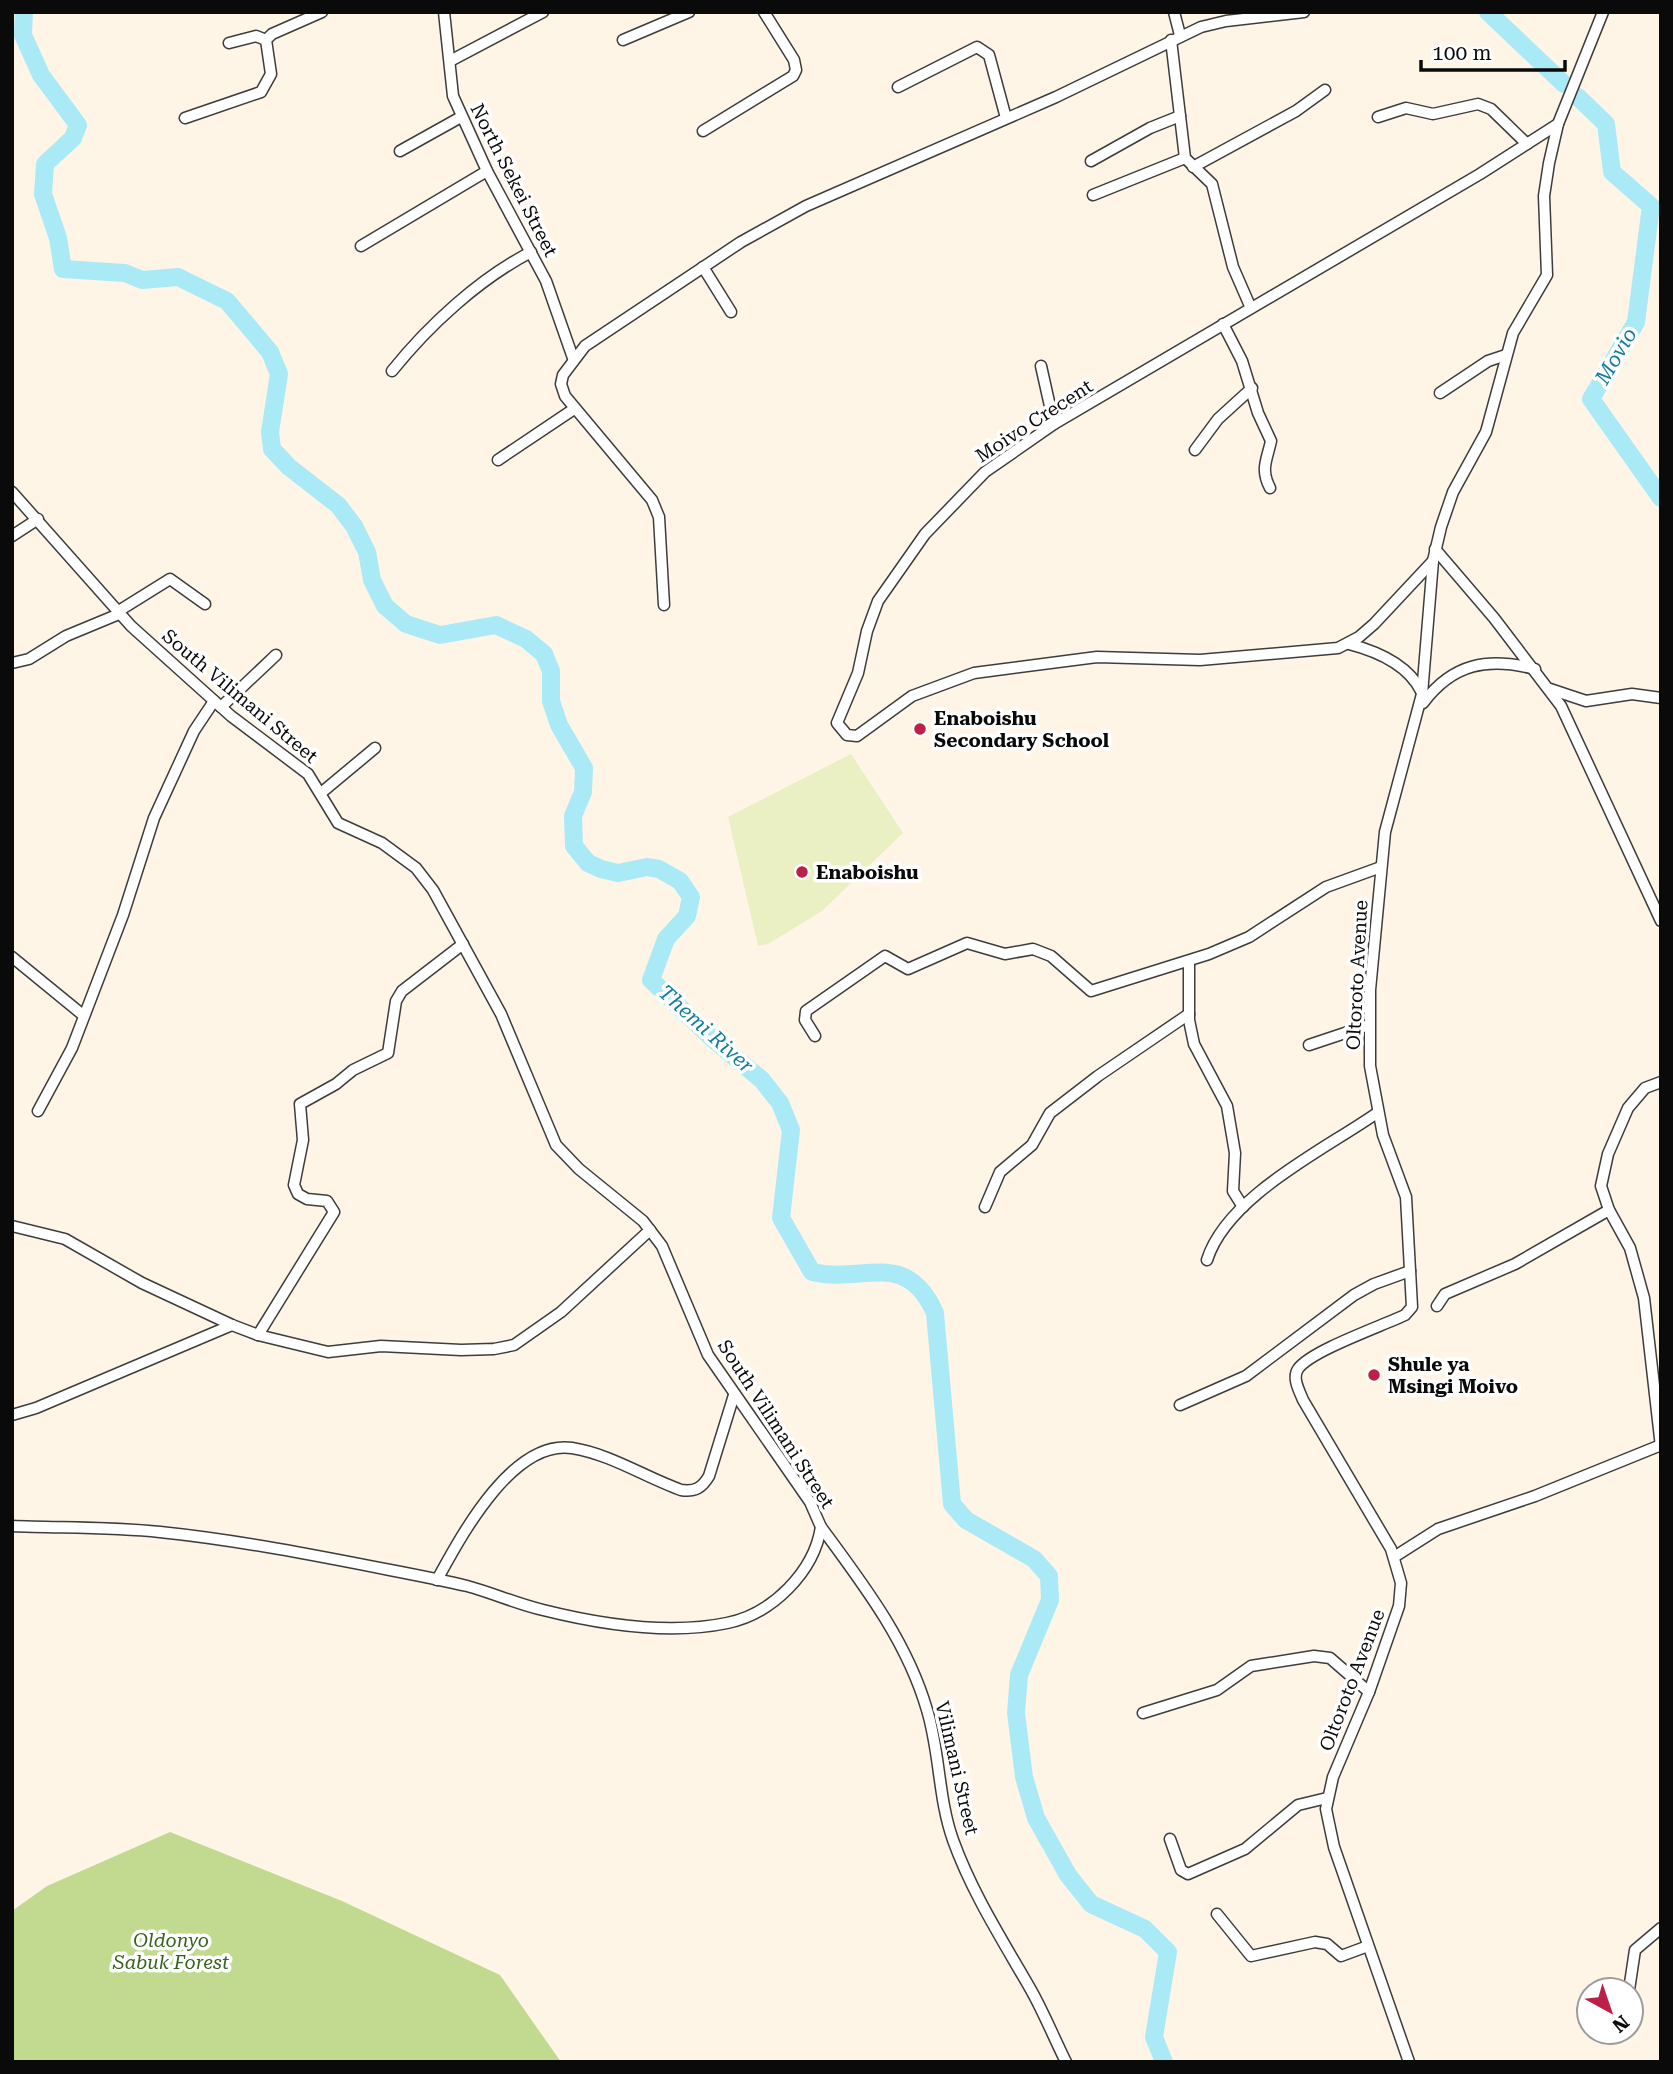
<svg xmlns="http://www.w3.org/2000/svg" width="1673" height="2074" font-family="'Roboto Serif',serif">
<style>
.forest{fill:#c1da90}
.pitch{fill:#eaf0c3}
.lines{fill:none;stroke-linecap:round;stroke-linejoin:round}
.river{stroke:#aaeaf7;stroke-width:18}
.minor-casing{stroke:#3d3d3d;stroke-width:13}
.minor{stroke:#fff;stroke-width:10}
.poi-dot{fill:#bc2048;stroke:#fff;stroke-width:2.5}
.labels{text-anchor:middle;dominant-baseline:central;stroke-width:7;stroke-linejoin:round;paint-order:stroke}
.street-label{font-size:19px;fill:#0a0a0a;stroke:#fff}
.poi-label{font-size:19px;font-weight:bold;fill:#0a0a0a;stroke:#fff;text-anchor:start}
.park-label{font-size:19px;font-style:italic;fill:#38621a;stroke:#fff}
.water-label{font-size:21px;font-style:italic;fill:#127d9d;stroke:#fff}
</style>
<rect width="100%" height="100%" fill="#fff5e7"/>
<!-- forest -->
<path class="forest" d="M170 1832 342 1901 500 1975 561 2062H12V1911L47 1886Z"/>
<!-- pitch -->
<path class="pitch" d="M851 754 903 833 822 911 768 944 758 946 728 817Z"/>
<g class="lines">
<!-- river -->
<g class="river">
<path d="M24 12 23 35 41 75 78 125 73 138 45 164 43 194 58 238 63 269 125 273 142 280 178 277 227 301 270 352 279 374 270 432 272 449 289 467 338 505 354 526 367 552 372 580 385 606 406 624 440 635 496 625 526 639 544 654 551 671V701L559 725 584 768 583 792 573 816 574 846 588 863 601 869 618 873 647 867 659 869 680 881 691 897 687 916 666 939 651 980 713 1039 762 1080 780 1103 791 1130 781 1218 812 1272C864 1284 906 1248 935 1313L952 1504 966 1520 1034 1559 1049 1576 1050 1600 1019 1675 1016 1713 1024 1777 1036 1818 1068 1875 1091 1904 1145 1929 1168 1952 1154 2037 1164 2062"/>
<path d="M1488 12 1564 84"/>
<path d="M1578 97 1606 124 1612 172 1651 206 1636 322 1591 399 1661 498"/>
</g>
<!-- minor casing -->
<g class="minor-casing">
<g id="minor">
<path d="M444 12 453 96 487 171 546 281 573 358"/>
<path d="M1174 12 1180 35"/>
<path d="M623 40 689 12"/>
<path d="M1171 40 1185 158 1212 184 1233 267 1250 306"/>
<path d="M229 43 256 36 266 40"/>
<path d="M450 61 543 12"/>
<path d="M898 87 977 47 989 55 1006 118"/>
<path d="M1378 117 1406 108 1433 114 1478 104 1491 109 1527 144"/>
<path d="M185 118 261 92 271 74 266 40 272 34 322 12"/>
<path d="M703 131 793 76 796 70 794 60 764 12"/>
<path d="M400 151 461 117"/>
<path d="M1091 161 1150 128 1180 116"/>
<path d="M1193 167 1296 111 1325 90"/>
<path d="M1093 195 1185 158"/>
<path d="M361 246 487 171"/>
<path d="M703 267 731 312"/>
<path d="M1223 324 1242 361 1258 413 1271 441C1267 460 1260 469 1270 488"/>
<path d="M1041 366 1054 424"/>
<path d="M392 371C429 325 479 279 531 252"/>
<path d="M1440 393 1488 361 1506 355"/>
<path d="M1195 450 1218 419 1252 388"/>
<path d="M498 460 574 409"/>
<path d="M12 492 131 626 231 716 308 774 338 823 382 843 416 868 433 890 501 1014 556 1145 579 1169 643 1221 662 1246 708 1355 810 1502 821 1527C814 1572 772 1614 727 1623 670 1635 599 1624 543 1610 517 1604 493 1593 467 1586 442 1580 416 1575 390 1570 314 1555 237 1540 160 1532 111 1527 61 1528 12 1526"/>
<path d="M12 536 38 519"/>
<path d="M1435 549 1494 618 1561 706 1661 921"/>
<path d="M1433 561 1374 624 1359 637 1338 648 1200 660 1097 657 974 673 912 696 857 736 847 735 837 723 858 673 867 631 878 601 925 534 985 472 1054 424 1480 174 1558 124"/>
<path d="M664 605 659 517 652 500 565 396 561 384 563 375 585 346 741 242 806 206 1056 97 1201 27 1226 21 1304 12"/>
<path d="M117 612 170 579 205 604"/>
<path d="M1349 644C1376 651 1408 665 1421 691"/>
<path d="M12 663 29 659 66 636 119 614"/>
<path d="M1550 689 1586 701 1632 694 1661 698"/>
<path d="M1423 703C1453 663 1488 657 1535 669"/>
<path d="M221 707 276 655"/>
<path d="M321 793 375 748"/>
<path d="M12 957 83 1015"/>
<path d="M1189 962V1020L1194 1044 1227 1106 1235 1153 1233 1191 1243 1207"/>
<path d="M815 1036 805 1020 806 1011 885 956 908 969 967 943 1005 954 1033 949 1051 956 1091 991 1209 954 1249 937 1326 887 1381 867"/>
<path d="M1309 1045 1369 1025"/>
<path d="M1661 1082 1645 1088 1628 1108 1608 1154 1601 1186 1609 1210 1630 1248 1644 1298 1661 1447"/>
<path d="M38 1111 72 1048 123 915 154 818 194 731 214 701"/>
<path d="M985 1207 1000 1172 1032 1145 1050 1113 1098 1076 1189 1014"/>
<path d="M12 1226 65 1239 142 1283 232 1325 258 1335 328 1352 381 1346 461 1350 494 1349 514 1345 561 1312 650 1230"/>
<path d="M1207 1260C1227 1196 1324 1150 1377 1113"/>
<path d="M1437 1306 1445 1294 1515 1264 1609 1210"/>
<path d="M258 1335 334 1212 327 1201 307 1199 298 1194 294 1185 303 1140 300 1104 336 1084 353 1070 388 1053 396 1001 402 991 463 944"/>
<path d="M1180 1405 1246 1376 1354 1295 1374 1284 1410 1271"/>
<path d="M12 1415 36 1408 232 1325"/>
<path d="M821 1527C863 1584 907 1641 927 1710 940 1752 938 1798 953 1840 972 1893 1003 1941 1031 1990 1044 2013 1054 2038 1066 2062"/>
<path d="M1394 1557 1438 1529 1535 1496 1661 1445"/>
<path d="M437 1580C460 1538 512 1439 572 1448 610 1454 645 1477 681 1490 695 1492 702 1488 709 1476L734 1395"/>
<path d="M1143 1713 1217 1690 1251 1666 1314 1656 1330 1658 1369 1692"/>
<path d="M1170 1839 1181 1870 1188 1874 1245 1849 1298 1805 1327 1798"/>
<path d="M1217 1914 1251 1956 1315 1942 1327 1944 1341 1956 1368 1946"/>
<path d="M1629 1990 1635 1950 1661 1928"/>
<path d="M1409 2062 1334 1847 1326 1809 1333 1777 1369 1692 1399 1606 1401 1583 1391 1549 1303 1400C1299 1390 1292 1378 1298 1369 1310 1351 1382 1326 1405 1315L1412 1307 1406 1197 1383 1135 1370 1066V990L1385 832 1422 694 1433 561 1441 527 1453 492 1486 432 1513 333 1547 275 1544 196 1549 163 1558 124 1603 12"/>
</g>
</g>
<!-- minor -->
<use href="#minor" class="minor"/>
</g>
<!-- markers -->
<g class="poi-dot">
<circle cx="920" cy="729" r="7"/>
<circle cx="802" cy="872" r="7"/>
<circle cx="1374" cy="1375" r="7"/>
</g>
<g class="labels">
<!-- street labels -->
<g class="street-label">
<text transform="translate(514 180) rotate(63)">North Sekei Street</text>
<text transform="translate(1034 421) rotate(-33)">Moivo Crecent</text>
<text transform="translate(240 696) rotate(40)">South Vilimani Street</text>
<text transform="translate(1357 975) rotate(-87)">Oltoroto Avenue</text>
<text transform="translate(776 1424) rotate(57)">South Vilimani Street</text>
<text transform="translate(1352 1680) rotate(-69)">Oltoroto Avenue</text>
<text transform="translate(957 1768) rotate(77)">Vilimani Street</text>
</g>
<!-- poi labels -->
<g class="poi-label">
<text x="934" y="718">Enaboishu<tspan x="934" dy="22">Secondary School</tspan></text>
<text x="816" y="872">Enaboishu</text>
<text x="1388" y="1364">Shule ya<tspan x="1388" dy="22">Msingi Moivo</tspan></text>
</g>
<!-- park labels -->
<g class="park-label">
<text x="171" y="1940">Oldonyo<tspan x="171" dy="22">Sabuk Forest</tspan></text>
</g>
<!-- water labels -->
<g class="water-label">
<text transform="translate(1616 356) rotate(-60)">Movio</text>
<text transform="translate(706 1029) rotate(42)">Themi River</text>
</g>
</g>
<!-- border -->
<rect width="1673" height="2074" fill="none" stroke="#0a0a0a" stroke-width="28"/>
<!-- north arrow -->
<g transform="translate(1610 2011) rotate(140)"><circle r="33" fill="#ffffff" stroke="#9d9d9d" stroke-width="2"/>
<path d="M0-5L12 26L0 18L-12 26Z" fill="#bc2048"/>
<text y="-10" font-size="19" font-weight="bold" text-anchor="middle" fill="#0a0a0a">N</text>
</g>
<!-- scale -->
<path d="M1421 60v10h144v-10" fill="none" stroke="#0a0a0a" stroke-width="3.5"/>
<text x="1432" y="60" font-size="21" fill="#0a0a0a" stroke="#ffffff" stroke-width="5" paint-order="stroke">100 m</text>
</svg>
